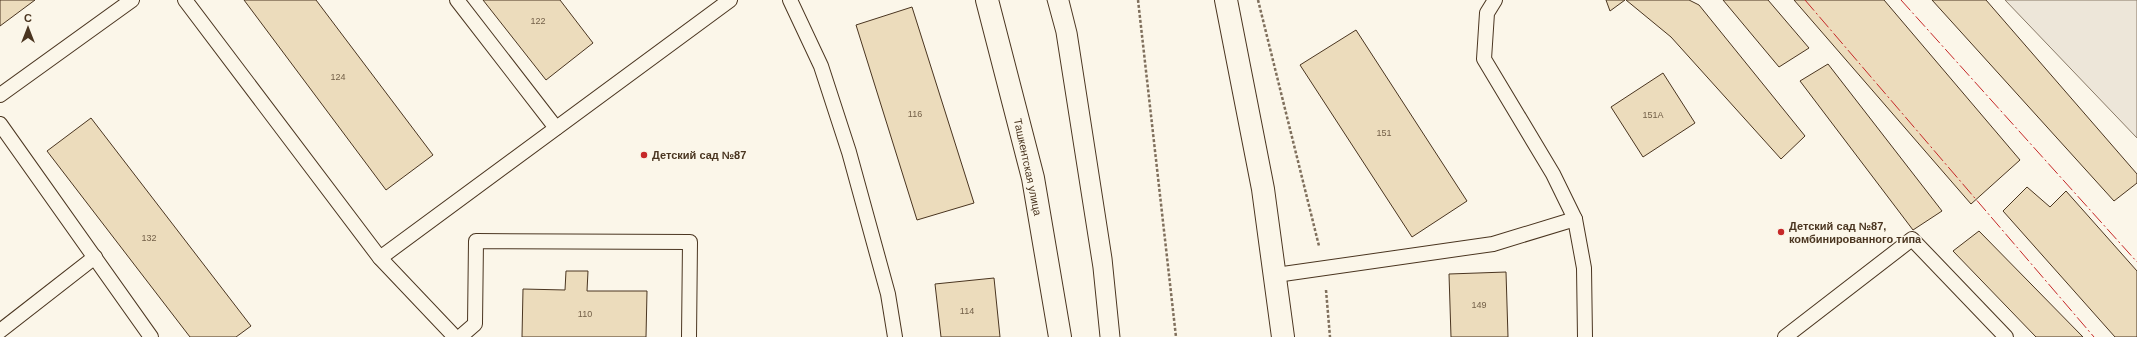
<svg xmlns="http://www.w3.org/2000/svg" width="2137" height="337" font-family="Helvetica,sans-serif">
<style>
.green{fill:#ede6d9;stroke:#887966}
.building{fill:#ecdcbc;stroke:#4a3520}
.lines{fill:none;stroke-linecap:round;stroke-linejoin:round}
.lane-casing{stroke:#4a3520;stroke-width:16}
.secondary-casing{stroke:#4a3520;stroke-width:24}
.path{stroke:#7f6f5c;stroke-width:2.5;stroke-dasharray:3 2;stroke-linecap:butt}
.lane{stroke:#fbf6e9;stroke-width:14}
.secondary{stroke:#fbf6e9;stroke-width:22}
.tram{stroke:#4a3520;stroke-width:1}
.power{stroke:#c62828;stroke-width:1;stroke-dasharray:14 3 2 3;stroke-linecap:butt}
.poi-dot{fill:#c62828;stroke:#fbf6e9;stroke-width:1.5}
.labels{text-anchor:middle;dominant-baseline:central;stroke-width:3;stroke-linejoin:round;paint-order:stroke}
.number-label{font-size:9px;fill:#725f47}
.poi-label{font-size:11px;font-weight:bold;fill:#4a3520;stroke:#fbf6e9;text-anchor:start}
.street-label{font-size:11px;fill:#4a3520;stroke:#fbf6e9}
</style>
<rect width="100%" height="100%" fill="#fbf6e9"/>
<!-- green -->
<path class="green" d="M2005 0H2137V138Z"/>
<!-- building -->
<g class="building">
<path d="M0 0H35L0 26Z"/>
<path d="M244 0H316L433 155 386 190Z"/>
<path d="M483 0H560L593 43 546 80Z"/>
<path d="M1606 0H1625L1610 11Z"/>
<path d="M1626 0H1689L1699 5 1805 136 1781 159 1671 37Z"/>
<path d="M1723 0H1768L1809 48 1779 67Z"/>
<path d="M1794 0H1884L2020 160 1971 204Z"/>
<path d="M1932 0H1986L2137 174V183L2114 201Z"/>
<path d="M912 7 974 203 917 220 856 25Z"/>
<path d="M1356 30 1467 201 1412 237 1300 65Z"/>
<path d="M1828 64 1942 211 1913 230 1800 81Z"/>
<path d="M1663 73 1695 123 1643 157 1611 107Z"/>
<path d="M91 118 251 326 236 337H190L47 151Z"/>
<path d="M2027 187 2050 207 2066 191 2137 271V337H2115L2003 211Z"/>
<path d="M1979 231 2083 337H2036L1953 251Z"/>
<path d="M566 271H588L587 291H647L646 337H522L523 289 565 290Z"/>
<path d="M1506 272 1508 337H1451L1449 274Z"/>
<path d="M994 278 1000 337H941L935 284Z"/>
</g>
<g class="lines">
<!-- lane casing -->
<g class="lane-casing">
<g id="lane">
<path d="M185 0 380 258 730 0"/>
<path d="M457 0 556 128"/>
<path d="M790 0 821 66 849 152 888 294 895 337"/>
<path d="M1495 0 1487 13 1484 59 1553 174 1575 219 1584 268 1585 337"/>
<path d="M0 95 132 0"/>
<path d="M0 124 151 337"/>
<path d="M380 258 455 337"/>
<path d="M1276 275 1493 244 1575 219"/>
<path d="M0 331 95 257"/>
<path d="M460 337 475 324 476 241 690 242 689 337"/>
<path d="M1785 337 1912 239 2006 337"/>
</g>
</g>
<!-- secondary casing -->
<g class="secondary-casing">
<g id="secondary">
<path d="M987 0 1033 178 1060 337"/>
<path d="M1226 0 1263 189 1283 337"/>
</g>
</g>
<!-- path -->
<g class="path">
<path d="M1138 0 1176 337"/>
<path d="M1258 0 1319 246"/>
<path d="M1326 290 1330 337"/>
</g>
<!-- lane -->
<use href="#lane" class="lane"/>
<!-- secondary -->
<use href="#secondary" class="secondary"/>
<!-- tram -->
<g class="tram">
<path d="M1047 0 1056 33 1093 268 1100 337"/>
<path d="M1069 0 1077 32 1112 258 1120 337"/>
</g>
<!-- power -->
<g class="power">
<path d="M1805 0 2094 337"/>
<path d="M1901 0 2137 262"/>
</g>
</g>
<!-- markers -->
<g class="poi-dot">
<circle cx="644" cy="155" r="4"/>
<circle cx="1781" cy="232" r="4"/>
</g>
<g class="labels">
<!-- number labels -->
<g class="number-label">
<text x="538" y="21">122</text>
<text x="338" y="77">124</text>
<text x="915" y="114">116</text>
<text x="1653" y="115">151А</text>
<text x="1384" y="133">151</text>
<text x="149" y="238">132</text>
<text x="1479" y="305">149</text>
<text x="967" y="311">114</text>
<text x="585" y="314">110</text>
</g>
<!-- poi labels -->
<g class="poi-label">
<text x="652" y="155">Детский сад №87</text>
<text x="1789" y="226">Детский сад №87,<tspan x="1789" dy="13">комбинированного типа</tspan></text>
</g>
<!-- street labels -->
<g class="street-label">
<text transform="translate(1028 167) rotate(78)">Ташкентская улица</text>
</g>
</g>
<!-- north arrow -->
<g transform="translate(28 28)" stroke="#fbf6e9" stroke-width="3" paint-order="stroke">
<path d="M0-3L7 15L0 10L-7 15Z" fill="#4a3520"/>
<text y="-6" font-size="11" font-weight="bold" text-anchor="middle" fill="#4a3520">С</text>
</g>
</svg>
